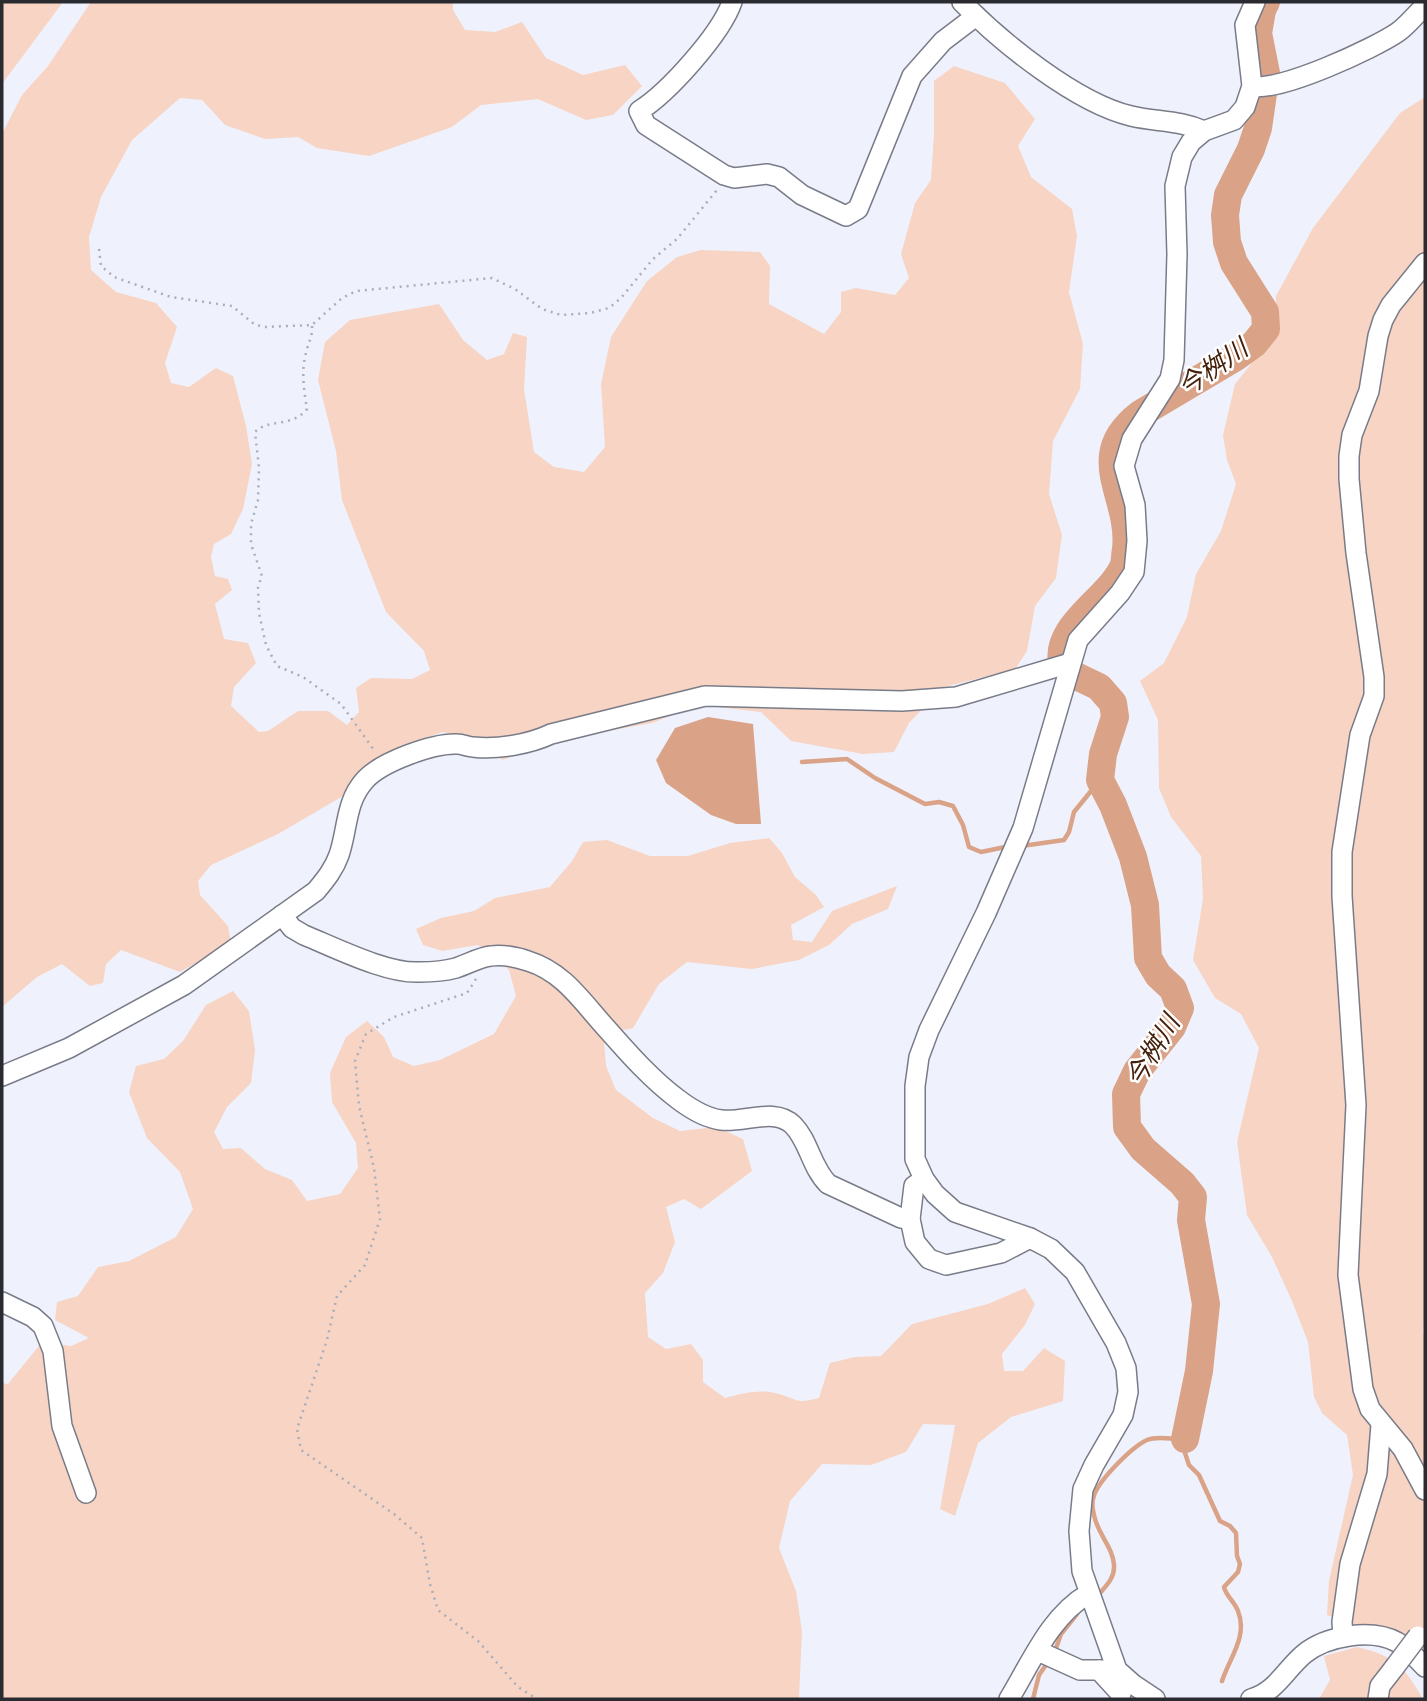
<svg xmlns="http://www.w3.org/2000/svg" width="1427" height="1701" font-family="Karla,'Noto Sans JP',sans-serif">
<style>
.green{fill:#f7d4c3}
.water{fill:#daa286}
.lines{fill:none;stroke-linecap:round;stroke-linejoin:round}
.stream{stroke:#daa286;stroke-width:4.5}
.river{stroke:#daa286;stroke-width:28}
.minor-casing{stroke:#797c88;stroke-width:22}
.path{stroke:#abaeb7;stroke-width:2.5;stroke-dasharray:2 5;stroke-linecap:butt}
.minor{stroke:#fff;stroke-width:19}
.minor-bridge-casing{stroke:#797c88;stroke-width:22;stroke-linecap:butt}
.minor-bridge{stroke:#fff;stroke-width:19}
.labels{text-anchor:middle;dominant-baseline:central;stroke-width:5;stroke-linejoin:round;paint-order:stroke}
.water-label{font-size:26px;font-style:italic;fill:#45210c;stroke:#fff}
</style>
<rect width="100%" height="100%" fill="#eff2fd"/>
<!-- green -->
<g class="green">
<path d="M2 2H63L2 84Z"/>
<path d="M91 2H453V10L465 30 495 32 522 22 546 58 583 75 625 65 642 86 613 115 586 120 538 99 481 105 452 127 369 156 317 148 298 137 265 139 225 125 202 100 180 98 132 140 101 197 89 237 91 270 116 292 156 303 177 327 165 363 171 383 189 387 216 368 233 376 246 426 252 464 243 509 231 534 214 544 211 557 215 576 228 579 232 590 215 604 224 639 248 643 256 663 234 687 231 706 259 732 268 731 298 711H328L347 725 359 712 356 688 371 678 412 679 430 670 424 651 386 612 342 500 336 451 318 380 325 342 350 320 439 304 463 340 487 360 504 354 513 333 527 337 524 389 534 452 554 467 584 472 605 447 601 384 611 337 647 281 677 257 701 250 760 252 770 266 769 304 824 334 841 312V292L856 288 895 295 909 278 901 254 915 203 931 180 934 134V81L954 66 1005 83 1035 119 1018 146 1031 177 1072 209 1077 236 1069 292 1083 344 1080 389 1053 441 1049 494 1062 535 1056 578 1035 606 1027 651 1015 669 944 687 909 723 894 752 863 754 791 741 761 712 698 705 652 723 573 737 502 760 482 741 443 732 402 745 371 764 343 796 278 834 211 865 198 881 200 895 228 926 231 943 180 972 121 950 106 964 103 983 90 986 62 964 37 977 2 1007V134L22 95 48 66Z"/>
<path d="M1425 97V1306L1423 1332 1425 1339V1657L1379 1628 1352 1624 1327 1615 1329 1581 1353 1475 1347 1435 1322 1413 1314 1397 1308 1342 1292 1301 1272 1257 1247 1215 1237 1142 1259 1048 1241 1014 1215 998 1193 960 1203 899 1201 856 1171 817 1159 788 1158 720 1140 681 1164 663 1187 617 1196 574 1221 531 1236 484 1227 460 1223 435 1235 384 1264 348 1276 317V296L1313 228 1400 113Z"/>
<path d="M769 838 782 853 795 877 816 895 824 907 791 925 793 940 812 942 832 911 897 886 888 909 852 924 829 945 799 960 752 969 687 962 659 984 633 1028 615 1032 604 1042 606 1066 616 1090 653 1118 680 1131 716 1127 743 1139 752 1171 701 1209 684 1199 666 1207 675 1242 663 1273 645 1293 648 1337 666 1349 691 1344 703 1360V1382L725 1398C741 1394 758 1389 775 1393 797 1398 794 1405 819 1398L830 1363 855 1357 881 1356 912 1324 988 1304 1025 1288 1035 1304 1025 1325 1002 1354 1004 1371H1023L1044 1348 1065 1361 1063 1401 1011 1417 978 1443 955 1516 940 1509 955 1425 923 1424 906 1452 871 1465 822 1464 790 1501 779 1548 796 1591 802 1632 799 1699H2V1383L8 1384 42 1342 71 1346 89 1338 55 1320 57 1302 78 1296 98 1267 129 1261 176 1237 193 1209 180 1172 147 1138 129 1092 136 1066 164 1059 183 1041 206 1005 233 991 249 1011 255 1050 251 1083 227 1107 214 1132 223 1149 241 1148 265 1169 292 1180 307 1201 340 1194 358 1168 356 1143 332 1102 330 1073 346 1037 367 1021 384 1037 393 1057 414 1066 440 1060 494 1034 516 996 509 970 478 945 442 951 423 945 416 929 441 918 474 911 495 898 550 887 572 861 583 842 607 840 650 856H688L730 843Z"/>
<path d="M1357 1647C1395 1656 1404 1666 1423 1699H1319L1330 1680 1324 1656Z"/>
</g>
<!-- water -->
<path class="water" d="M708 717 753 724 761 824H736L711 815 666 783 656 760 675 728Z"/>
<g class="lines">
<!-- stream -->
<g class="stream">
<path d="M802 762 847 759 875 778 925 804 939 802 953 806 963 825 969 847 981 852 1010 846"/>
<path d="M1022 846 1064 840 1069 832 1074 812 1100 780"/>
<path d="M1100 1593C1107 1585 1115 1577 1114 1565 1113 1547 1097 1533 1094 1515 1093 1511 1092 1503 1093 1499 1096 1482 1132 1447 1147 1440 1158 1435 1174 1440 1185 1439V1453L1189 1465 1199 1475 1220 1521 1230 1526 1236 1533 1237 1556 1240 1564 1238 1572 1224 1587C1226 1596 1234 1601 1238 1611 1248 1636 1230 1657 1222 1681"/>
<path d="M1055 1651 1061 1634 1077 1614"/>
<path d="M1033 1699 1039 1675 1048 1662"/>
</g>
<!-- river -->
<g class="river">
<path d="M1062 663C1055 624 1111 598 1124 565 1125 561 1125 554 1126 549 1132 496 1084 457 1140 414L1236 357 1254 344 1266 329 1265 312 1234 263 1227 242 1225 215 1228 195 1251 149 1258 128 1266 73 1258 33 1262 10 1266 2"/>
<path d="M1074 675 1099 687 1113 703 1115 717 1103 754 1100 780 1113 805 1133 857 1145 905 1148 958 1158 975 1173 989 1180 1008 1172 1027 1137 1071 1126 1094 1127 1127 1143 1149 1182 1183 1193 1197 1191 1220 1206 1304 1199 1371 1185 1439"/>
</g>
<!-- minor casing -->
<g class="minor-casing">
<g id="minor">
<path d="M732 2C721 34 668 93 639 111L646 125 724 175 734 178 767 174 779 177 802 195 846 216 858 209 912 76 943 41 976 16"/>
<path d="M962 2C1001 42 1076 103 1131 116 1156 122 1180 120 1204 131"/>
<path d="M1252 86C1278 93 1375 48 1398 32 1408 25 1416 14 1425 6"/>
<path d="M1425 263 1391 305 1383 320 1378 336 1369 391 1352 435 1349 456V479L1356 553 1374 677V696L1360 735 1342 852V896L1356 1105 1348 1275 1363 1389 1370 1409 1403 1449 1425 1490"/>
<path d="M282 915 292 928 304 935C336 948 387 974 420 972 431 972 445 971 456 968 468 964 480 957 491 956 504 954 516 957 528 961 564 972 583 1003 607 1029 629 1054 652 1080 679 1100 691 1109 706 1118 721 1120 744 1123 775 1107 793 1125 809 1141 811 1167 828 1184L901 1218 910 1219"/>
<path d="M2 1076 69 1048 184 985 316 891C326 879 334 869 339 855 348 829 345 802 365 780 381 762 433 743 457 744 463 744 468 747 473 747 497 750 530 744 551 734L705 696 902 701 956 697 1070 663"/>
<path d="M924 1179 914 1186 910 1219 915 1242 929 1259 946 1265 1001 1253 1030 1238"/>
<path d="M2 1302 33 1317 43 1326 53 1351 62 1426 86 1493"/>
<path d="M1343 1636 1342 1622 1350 1564 1377 1474 1381 1425"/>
<path d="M1038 1651 1080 1670H1117"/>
<path d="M1099 1670 1121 1694"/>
<path d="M1009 1699C1031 1663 1050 1616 1088 1594"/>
<path d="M1155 1699 1134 1685 1117 1670 1082 1571 1079 1531 1083 1489 1094 1465 1123 1415 1128 1392 1126 1368 1116 1343 1075 1272 1051 1249 1030 1238 955 1212 935 1194 924 1179 915 1159V1086L919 1057 929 1030 986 913 1023 828 1078 640 1120 593 1134 572 1137 541 1135 505 1124 466 1132 439 1170 379 1174 360 1177 254 1175 186 1182 157 1191 142 1204 131 1234 120 1245 107 1252 86 1245 25 1255 2"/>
<path d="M1251 1699C1276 1692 1285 1670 1304 1654 1326 1636 1371 1628 1397 1642 1407 1647 1417 1659 1425 1667"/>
<path d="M1378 1699 1380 1686 1394 1668"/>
</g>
</g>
<!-- path -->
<g class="path">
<path d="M99 249 101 266 114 277 171 297 232 306 254 324 264 327 312 325 342 298 356 291 492 278 515 289 542 309 561 315 590 313 609 308 621 298 653 259 677 239 717 190"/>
<path d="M312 326C313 336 308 343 306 353 301 370 304 392 307 409 292 428 269 418 255 432L259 468 258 500 251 524V544L262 576 258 587 259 613 266 645 277 666 303 677 341 704 374 750"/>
<path d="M476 979 467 993 394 1017 366 1034 355 1061 359 1106 374 1168 380 1219 365 1265 337 1296 327 1340 297 1429 301 1450 394 1514 422 1538 430 1584 438 1610 478 1641 518 1687 537 1699"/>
</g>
<!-- minor -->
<use href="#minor" class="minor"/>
<!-- minor-bridge casing -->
<g class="minor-bridge-casing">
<path id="minor-bridge" d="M1394 1668 1418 1636"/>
</g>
<!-- minor-bridge -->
<use href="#minor-bridge" class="minor-bridge"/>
</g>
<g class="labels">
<!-- water labels -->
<g class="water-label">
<text transform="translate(1213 368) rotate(-35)">今桝川</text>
<text transform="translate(1153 1051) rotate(-59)">今桝川</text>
</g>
</g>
<!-- border -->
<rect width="1427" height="1701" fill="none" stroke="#2a2b30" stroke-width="7"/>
</svg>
